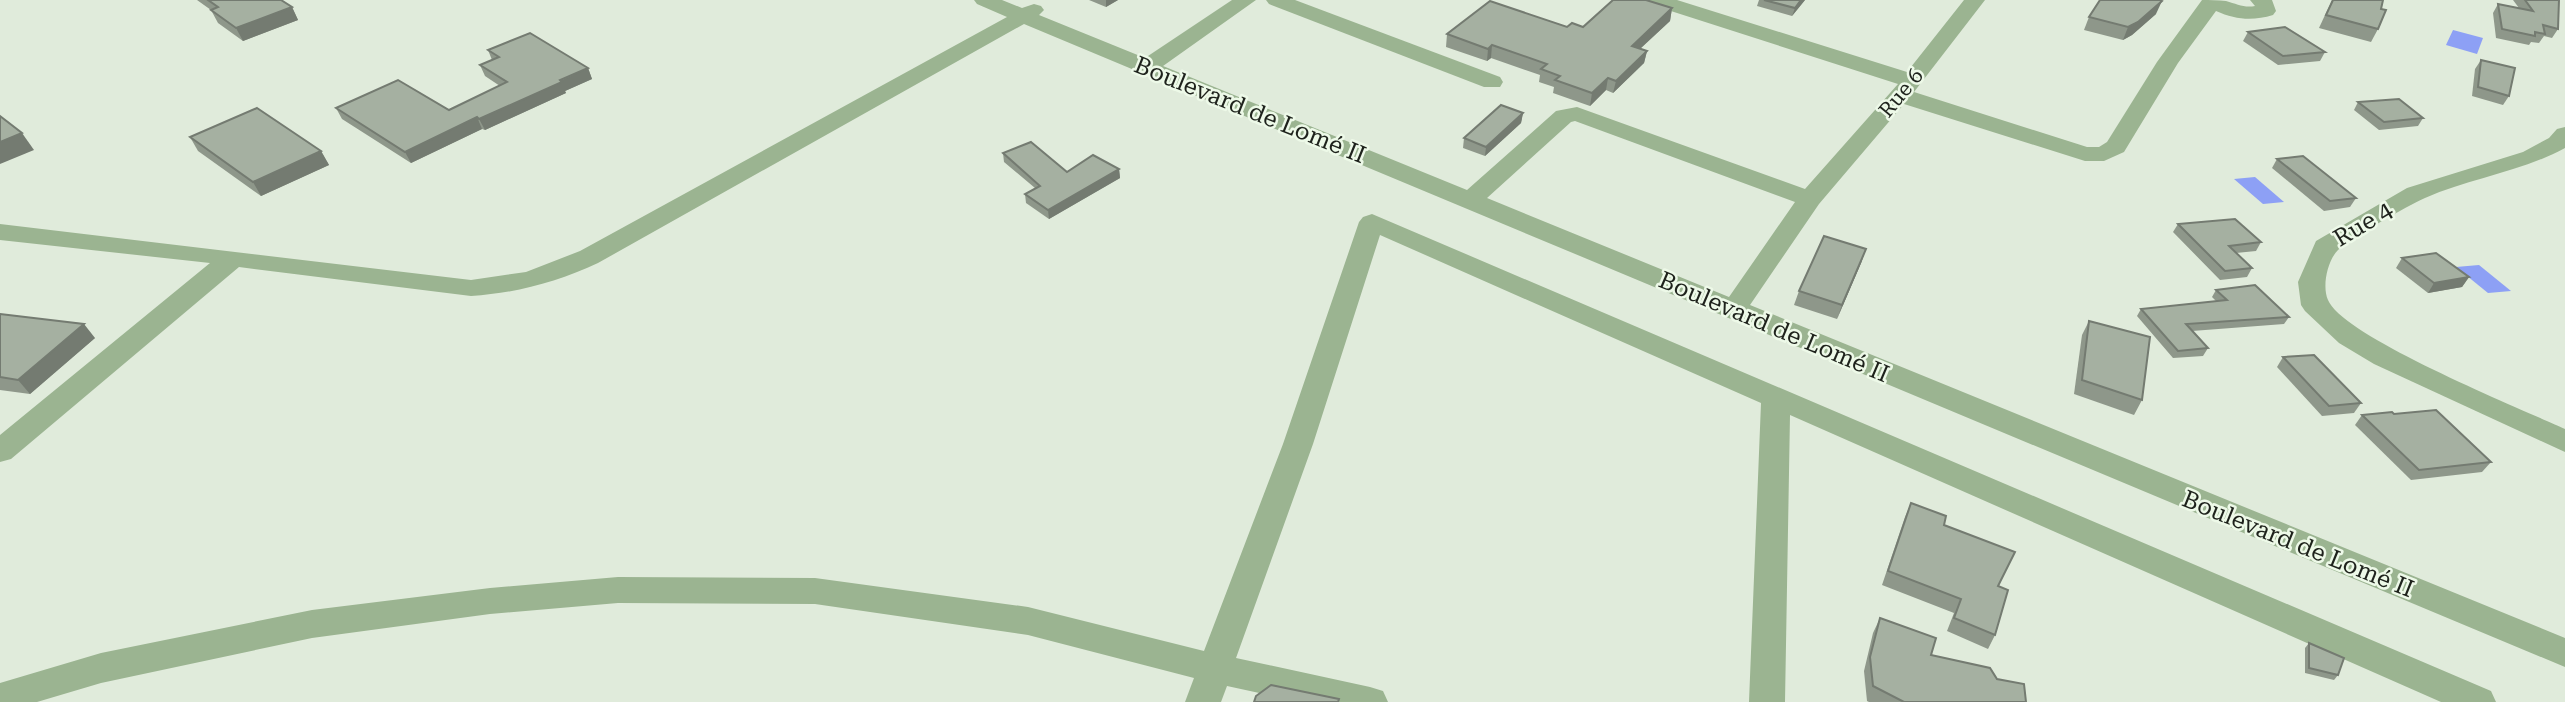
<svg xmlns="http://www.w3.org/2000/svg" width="2565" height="702" font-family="'Roboto Serif',serif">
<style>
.water{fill:#8da0f5}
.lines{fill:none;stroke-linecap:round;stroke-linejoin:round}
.minor{fill:#9bb491;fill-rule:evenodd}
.wall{fill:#8e978a}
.shaded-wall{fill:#747b71}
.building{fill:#a5b0a1;stroke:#747b71;stroke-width:2}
.labels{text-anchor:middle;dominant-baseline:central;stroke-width:5;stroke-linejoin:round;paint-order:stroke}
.far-street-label{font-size:21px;fill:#1e221c;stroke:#edf9e8}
.street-label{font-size:24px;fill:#1e221c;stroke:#edf9e8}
</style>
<rect width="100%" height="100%" fill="#e0ebdb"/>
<!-- water -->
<g class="water">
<path d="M2453 30 2483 38 2477 54 2446 45Z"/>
<path d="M2255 177 2284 202 2263 204 2234 179Z"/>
<path d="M2479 265 2511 291 2488 293 2456 267Z"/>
</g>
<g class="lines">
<!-- minor -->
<g class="minor">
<path d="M974 0H1002L1022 8 1034 4 1041 6 1044 10 1039 15 1145 58 1232 0H1256L1163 66 1467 190 1556 111 1577 107 1805 189 1898 84 1649 4 1646 0H1677L1907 72 1964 0H1985L1914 92 2087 147H2099L2107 142 2157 62 2202 0C2209 0 2219 0 2226 1 2237 4 2244 8 2255 6L2250 0H2272L2276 11 2273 15C2253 21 2236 20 2216 11L2178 63 2124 152 2104 161H2085L1904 104 1819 204 1750 305 2565 638V667L1024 24 598 263C557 282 517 293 471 296L239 267 11 459 0 462V435L210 263 0 240V224L471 280 526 272 580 251 1007 17 977 4ZM1575 121 1795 202 1729 297 1487 198 1571 122Z"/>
<path d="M1266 0H1295L1500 77 1503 82 1500 87H1484L1269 4Z"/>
<path d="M2565 127V148C2521 172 2471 178 2425 198 2407 206 2351 238 2338 250 2327 261 2322 287 2328 300 2343 337 2522 409 2565 429V452L2374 364 2339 343 2305 311 2301 305 2298 282 2316 241 2407 188 2523 152 2549 138 2557 129Z"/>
<path d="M1372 214 2491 691 2496 702H2441L1790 415 1785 702H1749L1761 403 1380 235 1313 444 1236 658 1370 687 1383 691 1388 702H1301L1227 686 1221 702H1185L1194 678 1028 635 815 604 618 603 490 614 312 638 101 683 37 702H0V683L101 653 312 610 490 588 618 577 815 578 1028 607 1204 651 1283 444 1359 222 1363 217Z"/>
</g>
</g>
<!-- wall -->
<g class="wall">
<path d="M197 0H281L292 7 298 20 243 41 218 23 211 10Z"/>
<path d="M1089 0H1118L1106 7Z"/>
<path d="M1759 0H1805L1792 16 1757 6Z"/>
<path d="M2332 0H2383L2378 29 2371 42 2319 28Z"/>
<path d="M2513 0H2559L2558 29 2552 38 2544 36 2539 43 2531 42 2529 45 2496 38 2493 13 2498 4 2519 8Z"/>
<path d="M1672 8 1670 21 1640 49 1647 51 1644 63 1613 93 1606 90 1590 106 1553 93 1554 87 1539 82 1540 75 1491 58 1487 61 1446 47 1447 34 1567 27H1583Z"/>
<path d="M2156 14 2132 35 2123 40 2084 30 2089 17Z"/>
<path d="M2248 32 2325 52 2320 61 2278 65 2243 41Z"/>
<path d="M488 50 588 68 592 79 565 91 566 93 485 130 482 129 411 163 342 119 336 108 449 110 500 86 485 76 480 65 492 60Z"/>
<path d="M2481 60 2509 96 2503 105 2472 96 2475 69Z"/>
<path d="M2358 102 2423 118 2418 126 2379 130 2354 110Z"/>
<path d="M1523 113 1521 123 1485 156 1463 148 1464 138Z"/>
<path d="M190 137 321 151 329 165 261 196 198 151Z"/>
<path d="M1003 153 1067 172 1119 169 1120 178 1049 219 1026 203 1025 194 1035 188 1004 162Z"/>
<path d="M2277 159 2356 198 2350 207 2324 211 2272 168Z"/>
<path d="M2178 224 2261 242 2256 251 2236 253 2252 268 2247 277 2220 280 2173 232Z"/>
<path d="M1866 249 1861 263 1837 319 1794 305 1799 291Z"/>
<path d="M2402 258 2469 277 2462 287 2428 293 2396 268Z"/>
<path d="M2216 290 2289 317 2284 324 2192 331 2208 348 2203 356 2173 358 2137 316 2141 309 2216 301 2212 297Z"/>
<path d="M0 314 95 338 30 394 0 390Z"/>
<path d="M2089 321 2142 400 2134 415 2074 394 2082 335Z"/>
<path d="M2283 357 2361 403 2354 413 2322 416 2277 367Z"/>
<path d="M2394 414 2491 462 2482 472 2411 480 2355 425 2362 415Z"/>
<path d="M1911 503 1944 525 1998 586 1995 635 1988 649 1947 631 1954 613 1882 585 1905 517Z"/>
<path d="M1880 618 1931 655 1997 679 2026 702H1869L1867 701 1864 671 1873 633Z"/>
<path d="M2309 643 2338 675 2334 680 2305 673V648Z"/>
</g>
<!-- shaded-wall -->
<g class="shaded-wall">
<path d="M1106 0H1118L1106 7Z"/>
<path d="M1801 0H1805L1792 16 1795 8Z"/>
<path d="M2162 1 2156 14 2132 35 2123 40 2128 27Z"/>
<path d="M292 7 298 20 243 41 236 28Z"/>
<path d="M1672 8 1670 21 1630 58 1632 46Z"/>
<path d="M1492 45 1491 58 1487 61 1488 49Z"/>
<path d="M1647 51 1644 63 1613 93 1616 81Z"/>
<path d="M588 68 592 79 565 91 566 93 485 130 479 119Z"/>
<path d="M1608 78 1606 90 1590 106 1592 93Z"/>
<path d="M1523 113 1521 123 1485 156 1486 147Z"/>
<path d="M477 117 482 129 411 163 405 152Z"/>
<path d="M22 133 34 150 0 164V142Z"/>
<path d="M321 151 329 165 261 196 253 182Z"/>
<path d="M1119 169 1120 178 1049 219 1048 210Z"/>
<path d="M1866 249 1861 263 1837 319 1842 305Z"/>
<path d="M2469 277 2462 287 2428 293 2434 283Z"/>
<path d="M84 324 95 338 30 394 18 380Z"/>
</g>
<!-- building -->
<g class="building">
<path d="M208 0H281L292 7 236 28 211 10 218 7Z"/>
<path d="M1613 0H1646L1672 8 1632 46 1647 51 1616 81 1608 78 1592 93 1555 80 1560 76 1541 69 1547 64 1492 45 1488 49 1447 34 1490 1 1567 27 1572 23 1583 27Z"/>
<path d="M1764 0H1801L1795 8Z"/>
<path d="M2100 0H2160L2162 1 2138 22 2128 27 2089 17Z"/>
<path d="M2333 0H2383L2381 9 2386 10 2378 29 2326 15Z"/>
<path d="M2525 0H2559L2558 29 2543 25 2545 34 2535 32V36L2502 29 2498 4 2533 11Z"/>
<path d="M2285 27 2325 52 2283 56 2248 32Z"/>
<path d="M530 33 588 68 560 80 562 82 479 119 477 117 405 152 336 108 398 80 449 110 507 82 480 65 499 57 488 50Z"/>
<path d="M2481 60 2515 68 2509 96 2478 87Z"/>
<path d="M2399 99 2423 118 2384 122 2358 102Z"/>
<path d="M1501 105 1523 113 1486 147 1464 138Z"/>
<path d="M257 108 321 151 253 182 190 137Z"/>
<path d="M0 116 22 133 0 142Z"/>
<path d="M1031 142 1067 172 1093 155 1119 169 1048 210 1025 194 1040 186 1003 153Z"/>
<path d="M2303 156 2356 198 2330 201 2277 159Z"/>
<path d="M2235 219 2261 242 2229 246 2252 268 2225 271 2178 224Z"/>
<path d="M1824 236 1866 249 1842 305 1799 291Z"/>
<path d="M2436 253 2469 277 2434 283 2402 258Z"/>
<path d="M2255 285 2289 317 2186 324 2208 348 2178 351 2141 309 2227 300 2216 290Z"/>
<path d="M0 314 84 324 18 380 0 377Z"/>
<path d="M2089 321 2150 337 2142 400 2082 380Z"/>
<path d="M2314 355 2361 403 2329 406 2283 357Z"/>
<path d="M2436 410 2491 462 2419 470 2362 415 2392 412 2394 414Z"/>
<path d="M1911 503 1946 516 1944 525 2015 552 1998 586 2008 590 1995 635 1954 618 1961 599 1888 571Z"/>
<path d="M1880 618 1936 638 1931 655 1990 668 1997 679 2024 684 2026 702H1904L1873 686 1870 657Z"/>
<path d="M2309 643 2344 658 2338 675 2309 668Z"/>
<path d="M1271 685 1339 699 1338 702H1254L1256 696Z"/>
</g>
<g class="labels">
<!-- far-street labels -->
<g class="far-street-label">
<text transform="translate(1901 93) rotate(-50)">Rue 6</text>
</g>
<!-- street labels -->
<g class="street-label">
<text transform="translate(1250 110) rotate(22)">Boulevard de Lomé II</text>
<text transform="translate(2363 224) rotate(-31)">Rue 4</text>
<text transform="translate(1774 327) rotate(23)">Boulevard de Lomé II</text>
<text transform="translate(2298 544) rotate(22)">Boulevard de Lomé II</text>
</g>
</g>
</svg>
